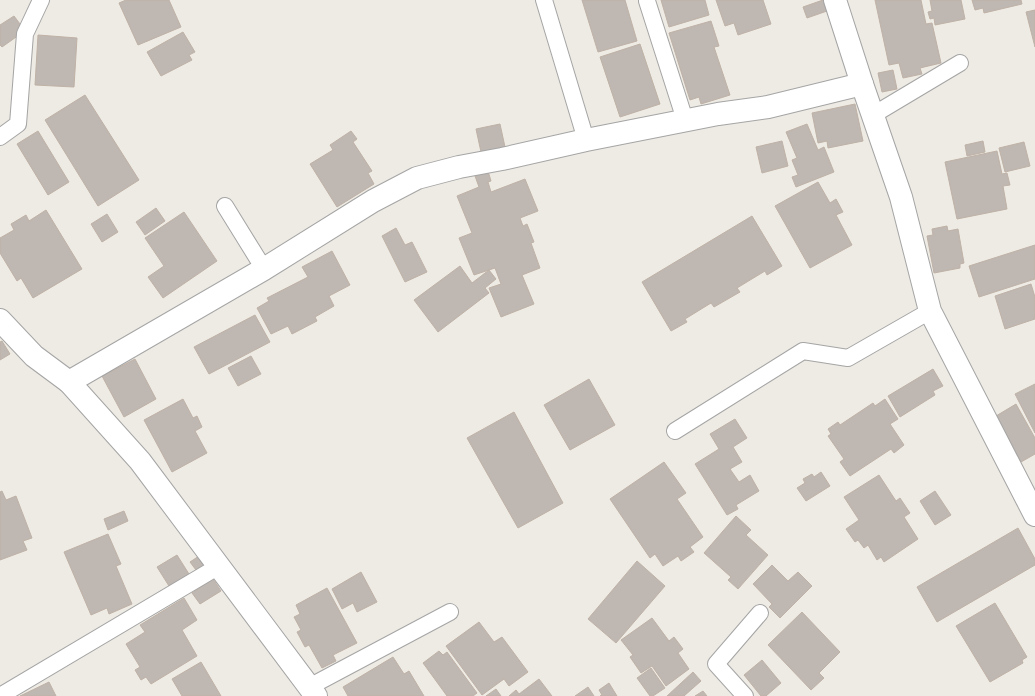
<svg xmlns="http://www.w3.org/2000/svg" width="1035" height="696" font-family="Helvetica,sans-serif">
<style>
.building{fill:#bfb7b1;stroke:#bfb2a7}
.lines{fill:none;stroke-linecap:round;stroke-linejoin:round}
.service-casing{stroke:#a5a5a5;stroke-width:18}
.minor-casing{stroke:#a5a5a5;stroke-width:24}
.service{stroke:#fff;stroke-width:16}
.minor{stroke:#fff;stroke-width:22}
</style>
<rect width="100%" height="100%" fill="#eeebe4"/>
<!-- building -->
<g class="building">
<path d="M126 0H169L181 27 138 45 119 3Z"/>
<path d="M582 0H625L637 41 598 52Z"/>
<path d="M661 0H705L709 15 669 27Z"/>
<path d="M716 0H763L771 24 738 35 734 23 725 26Z"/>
<path d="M823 0 827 11 807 18 803 7Z"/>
<path d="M875 0H921L926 24 932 23 941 63 920 68 922 74 903 78 899 63 889 65Z"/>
<path d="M930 0H961L965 19 935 25 934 18 930 19 928 12 932 11Z"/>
<path d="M972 0H1021L1022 4 984 13 983 8 975 10Z"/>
<path d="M1035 10V47L1026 12Z"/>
<path d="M14 16 23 28 19 35 2 47 0 45V25Z"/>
<path d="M711 21 719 46 714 47 730 95 701 104 699 97 690 100 669 33Z"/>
<path d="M183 32 195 52 189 55 192 60 161 76 147 52Z"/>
<path d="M38 35 77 38 74 87 35 85Z"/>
<path d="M640 44 660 104 620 117 600 57Z"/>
<path d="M893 70 897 89 882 92 878 73Z"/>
<path d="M85 95 139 180 98 206 45 120Z"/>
<path d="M855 104 863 141 828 148 827 141 818 143 812 113Z"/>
<path d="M500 124 505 147 481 152 476 129Z"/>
<path d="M807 124 818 150 824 147 834 172 796 187 792 177 798 175 792 160 797 158 786 132Z"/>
<path d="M38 131 69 182 48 195 17 144Z"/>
<path d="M351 131 357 139 353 142 372 171 368 173 374 184 337 207 310 164 333 150 330 145Z"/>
<path d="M782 141 788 166 762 173 756 147Z"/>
<path d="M983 141 985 152 967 156 965 145Z"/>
<path d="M1024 142 1030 166 1005 172 999 148Z"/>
<path d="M997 151 1002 174 1007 173 1010 185 1003 186 1007 209 957 219 945 162Z"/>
<path d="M488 171 491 181 488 182 491 192 525 179 538 211 520 218 523 226 527 224 534 242 531 243 540 268 522 275 534 304 501 317 489 288 501 284 495 268 474 275 459 238 472 233 457 196 479 187 475 176Z"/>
<path d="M818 182 830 203 836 199 843 212 836 215 852 245 810 268 775 206Z"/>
<path d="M156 208 165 221 145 235 136 222Z"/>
<path d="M46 210 82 269 33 298 21 278 17 281 0 253V238L14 230 11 224 26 215 29 221Z"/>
<path d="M184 212 217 261 163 298 148 277 164 266 145 238Z"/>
<path d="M107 214 118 232 102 242 91 224Z"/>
<path d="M752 216 782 266 767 275 765 271 737 288 740 292 714 307 711 303 685 319 687 322 671 331 642 282Z"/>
<path d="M947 226 948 231 958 229 964 263 960 264V268L934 273 927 236 933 235 932 229Z"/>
<path d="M396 228 405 245 412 242 427 272 405 282 382 236Z"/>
<path d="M1035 245V279L979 297 969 266Z"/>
<path d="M332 251 350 285 329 296 334 306 315 317 317 321 292 334 288 326 271 334 257 308 269 301 267 298 308 277 302 267Z"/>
<path d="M460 266 472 283 489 270 496 279 485 288 489 293 438 332 414 300Z"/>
<path d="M1031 284 1035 297V319L1005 329 995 296Z"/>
<path d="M255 315 270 342 209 374 194 347Z"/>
<path d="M2 341 10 354 0 360V342Z"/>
<path d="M251 356 261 374 238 386 228 368Z"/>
<path d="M135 359 156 399 124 417 102 376Z"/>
<path d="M933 369 943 386 933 391 935 395 900 417 888 396Z"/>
<path d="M589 379 615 425 570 450 544 405Z"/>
<path d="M1035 384V433L1015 394Z"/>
<path d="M183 399 193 418 197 416 202 427 195 431 207 453 172 472 144 420Z"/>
<path d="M885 399 898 419 890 424 904 445 894 453 891 449 850 476 840 462 844 459 828 436 831 434 828 429 838 422 840 425 873 403 875 406Z"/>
<path d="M1016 404 1035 438V454L1021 462 996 416Z"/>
<path d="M514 412 563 503 518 528 467 438Z"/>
<path d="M735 419 747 438 733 447 742 462 730 469 739 482 750 475 759 491 736 505 738 509 727 515 695 464 719 449 710 434Z"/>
<path d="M664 462 686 493 677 499 703 537 690 547 694 552 681 561 678 556 663 566 655 554 650 558 610 499Z"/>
<path d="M821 472 830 486 806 501 797 488 805 483 803 479 812 474 814 477Z"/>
<path d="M879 475 896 501 900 498 910 513 904 517 918 539 884 562 881 557 877 560 868 545 864 548 858 540 855 542 846 529 859 520 844 497Z"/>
<path d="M2 491 6 500 16 496 32 538 23 541 27 550 0 560V492Z"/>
<path d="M935 491 951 515 935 525 920 501Z"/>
<path d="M124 511 128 521 108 530 104 519Z"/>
<path d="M736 516 751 530 746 535 768 555 738 589 728 580 731 577 704 553Z"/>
<path d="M1018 528 1035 559V565L937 622 917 587Z"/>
<path d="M108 534 121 564 116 566 132 604 109 614 107 608 91 615 64 552Z"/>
<path d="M177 555 189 574 169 586 157 567Z"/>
<path d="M199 556 205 564 196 570 190 562Z"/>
<path d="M637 561 665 586 616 643 588 619Z"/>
<path d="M772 565 788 581 798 572 812 586 780 618 769 607 772 604 753 584Z"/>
<path d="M361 572 377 602 357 612 353 603 342 609 332 589Z"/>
<path d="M213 579 221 591 200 604 192 593Z"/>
<path d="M327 588 357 643 333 655 336 661 322 668 309 645 305 647 297 632 301 630 294 617 300 614 296 605Z"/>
<path d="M184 598 197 620 182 630 197 656 151 684 146 677 141 680 135 670 140 667 126 644 145 632 140 625Z"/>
<path d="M995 603 1027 657 1022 660 1023 663 990 682 956 626Z"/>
<path d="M802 612 840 652 819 673 824 678 811 690 768 645Z"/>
<path d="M652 618 669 641 674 637 683 649 678 653 689 669 666 686 652 666 641 673 630 657 633 655 621 640Z"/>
<path d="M479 622 494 642 502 637 528 672 509 686 504 679 482 695 446 646Z"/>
<path d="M439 651 443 655 447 652 477 693 473 696H447L423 663Z"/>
<path d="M393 657 404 674 409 671 424 696H348L343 687Z"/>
<path d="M762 660 781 683 766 696H761L744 675Z"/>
<path d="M201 662 221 696H182L172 679Z"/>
<path d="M651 668 665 688 653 696H650L637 678Z"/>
<path d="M693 672 701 681 684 696H667Z"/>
<path d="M539 679 552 696H509L516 690 519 694Z"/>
<path d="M49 682 56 696H20Z"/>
<path d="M609 683 617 696H600L602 695 599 690Z"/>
<path d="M588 687 594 696H575Z"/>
<path d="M496 689 501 696H486Z"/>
<path d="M703 691 707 696H695Z"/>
</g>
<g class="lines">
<!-- service casing -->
<g class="service-casing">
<g id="service">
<path d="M544 0 586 140"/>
<path d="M647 1 685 120"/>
<path d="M873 115 960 63"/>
<path d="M0 137 18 124 25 34 41 0"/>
<path d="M225 206 264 269"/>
<path d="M675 431 803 351 848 358 930 311"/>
<path d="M309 687 450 612"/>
<path d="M0 696 219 566"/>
<path d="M745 696 716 664 760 613"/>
</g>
</g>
<!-- minor casing -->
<g class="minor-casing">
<g id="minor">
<path d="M835 0 862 84 901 197 930 311 1035 515"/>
<path d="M0 320 34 356 69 382 140 461 316 696"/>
<path d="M69 382 264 269 373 201 417 178 459 167 502 159 586 140 718 114 768 107 862 84"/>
</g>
</g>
<!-- service -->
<use href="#service" class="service"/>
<!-- minor -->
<use href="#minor" class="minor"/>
</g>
</svg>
